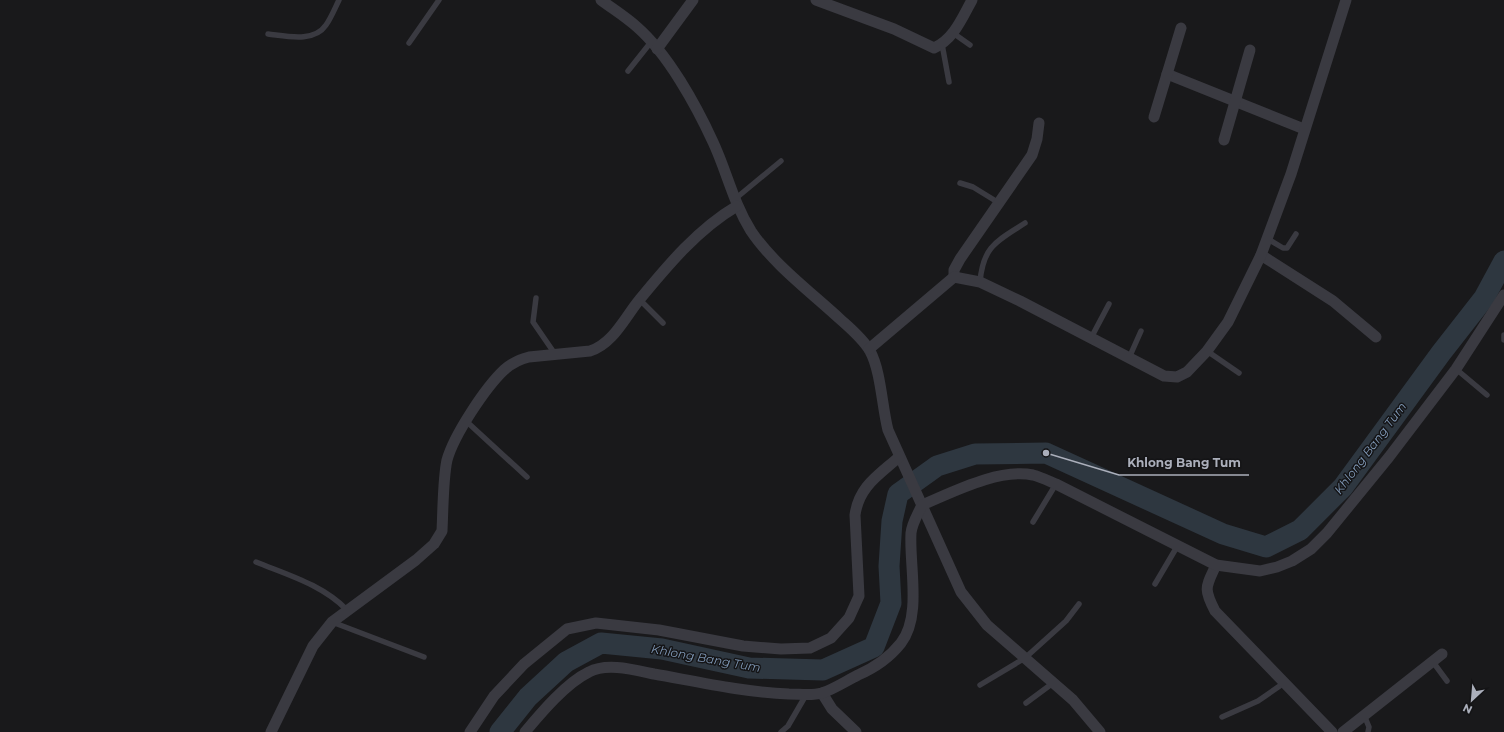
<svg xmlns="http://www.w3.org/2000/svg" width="1504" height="732" font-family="Montserrat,sans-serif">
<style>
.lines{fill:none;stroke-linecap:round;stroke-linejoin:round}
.river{stroke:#2e3740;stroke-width:21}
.lane{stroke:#3a3a41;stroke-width:5.5}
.street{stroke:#3a3a41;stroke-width:11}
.labels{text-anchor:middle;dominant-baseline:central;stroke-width:3;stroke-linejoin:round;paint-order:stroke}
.water-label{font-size:12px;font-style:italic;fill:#819ab8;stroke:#141416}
.leader{fill:none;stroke:#abafbb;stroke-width:1.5}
.callout-dot{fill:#abafbb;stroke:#141416;stroke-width:1.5}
.callout-label{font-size:12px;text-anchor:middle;font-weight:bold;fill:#abafbb;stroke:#141416;stroke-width:3;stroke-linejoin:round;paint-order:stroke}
</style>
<rect width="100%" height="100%" fill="#19191b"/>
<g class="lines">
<!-- river -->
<path class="river" d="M500 732 528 697 566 662 601 643 662 649 749 668 823 670 874 647 891 603 889 566 892 521 898 494 937 466 975 454 1046 453 1223 534 1266 547 1300 530 1343 487 1441 353 1484 298 1504 261"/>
<!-- lane -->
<g class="lane">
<path d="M953 33 970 45"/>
<path d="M268 34C286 36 314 43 326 25 331 18 335 8 339 0"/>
<path d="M409 43 439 0"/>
<path d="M942 44 949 82"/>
<path d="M628 71 651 42"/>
<path d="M960 183 973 187 999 203"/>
<path d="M735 199 781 161"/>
<path d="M1268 239 1283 248H1287L1296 234"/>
<path d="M980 282C983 246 997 241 1025 223"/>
<path d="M536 298 533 322 555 354"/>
<path d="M639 299 663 323"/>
<path d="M1091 338 1109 304"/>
<path d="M1504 340V335"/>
<path d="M1207 351 1239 373"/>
<path d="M1129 358 1141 331"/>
<path d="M1456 369 1487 395"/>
<path d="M466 421 527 477"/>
<path d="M1033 522 1056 484"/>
<path d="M256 562C288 575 323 585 347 610"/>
<path d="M1155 584 1178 545"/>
<path d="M332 622 424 657"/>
<path d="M1433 662 1447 681"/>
<path d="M980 685 1025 658 1066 621 1079 604"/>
<path d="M1026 703 1053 683"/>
<path d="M1364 715 1369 727 1368 732"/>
<path d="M1222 717 1258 701 1284 683"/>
<path d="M781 732 788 726 806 695"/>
</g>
<!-- street -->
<g class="street">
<path d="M601 0C613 9 626 17 637 27 668 54 696 105 713 142 727 172 733 202 751 231 773 264 812 293 841 320 851 329 863 339 870 351 881 371 882 407 888 430L961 592 987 625 1073 700 1100 732"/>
<path d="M816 0 894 29 934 48C954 39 962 18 972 0"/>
<path d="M657 49 693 0"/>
<path d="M1167 74 1304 129"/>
<path d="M1154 117 1181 28"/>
<path d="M1224 140 1250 50"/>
<path d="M1261 255 1333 301 1376 337"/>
<path d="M954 277V270L960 259 1032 155 1037 139 1039 123"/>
<path d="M869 349 954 277 980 282 1020 301 1164 376 1177 377 1187 372 1207 351 1228 322 1261 255 1291 174 1346 0"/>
<path d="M1216 565C1206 587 1203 588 1215 611L1332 732"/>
<path d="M822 693 832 709 856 732"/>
<path d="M271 732 313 646 332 622 416 560 434 544 442 531C443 511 443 478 447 460 454 435 485 388 504 370 511 364 520 359 529 357L590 351C613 344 625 317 640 299 668 265 698 229 737 206"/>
<path d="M470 732 494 696 524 664 567 629 596 623 659 630 743 646 781 649 810 648 831 638 849 618 859 596 855 515C859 486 879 475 899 457"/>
<path d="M525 732C541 713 566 683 589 672 607 662 635 670 654 674 699 682 743 692 789 694 800 694 812 696 822 693 834 689 846 681 858 675 874 668 890 657 901 643 922 616 909 565 911 533 912 523 918 514 922 505 953 492 999 468 1033 475 1041 477 1049 481 1056 484L1216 565 1260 571 1277 567 1292 561 1311 549 1327 533 1389 457 1456 369 1504 295"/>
<path d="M1343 732 1442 654"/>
</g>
</g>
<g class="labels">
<!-- water labels -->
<g class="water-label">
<text transform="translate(1370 448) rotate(-53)">Khlong Bang Tum</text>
<text transform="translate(706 658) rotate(10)">Khlong Bang Tum</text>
</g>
</g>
<!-- callouts -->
<path class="leader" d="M1046 453L1119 475H1249"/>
<circle class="callout-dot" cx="1046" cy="453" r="4"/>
<g class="callout-label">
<text x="1184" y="467">Khlong Bang Tum</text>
</g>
<!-- north arrow -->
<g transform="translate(1472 700) rotate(206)" stroke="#141416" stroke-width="3" paint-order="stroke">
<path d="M0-3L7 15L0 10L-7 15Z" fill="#abafbb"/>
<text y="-6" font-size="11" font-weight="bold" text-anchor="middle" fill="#abafbb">N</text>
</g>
</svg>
